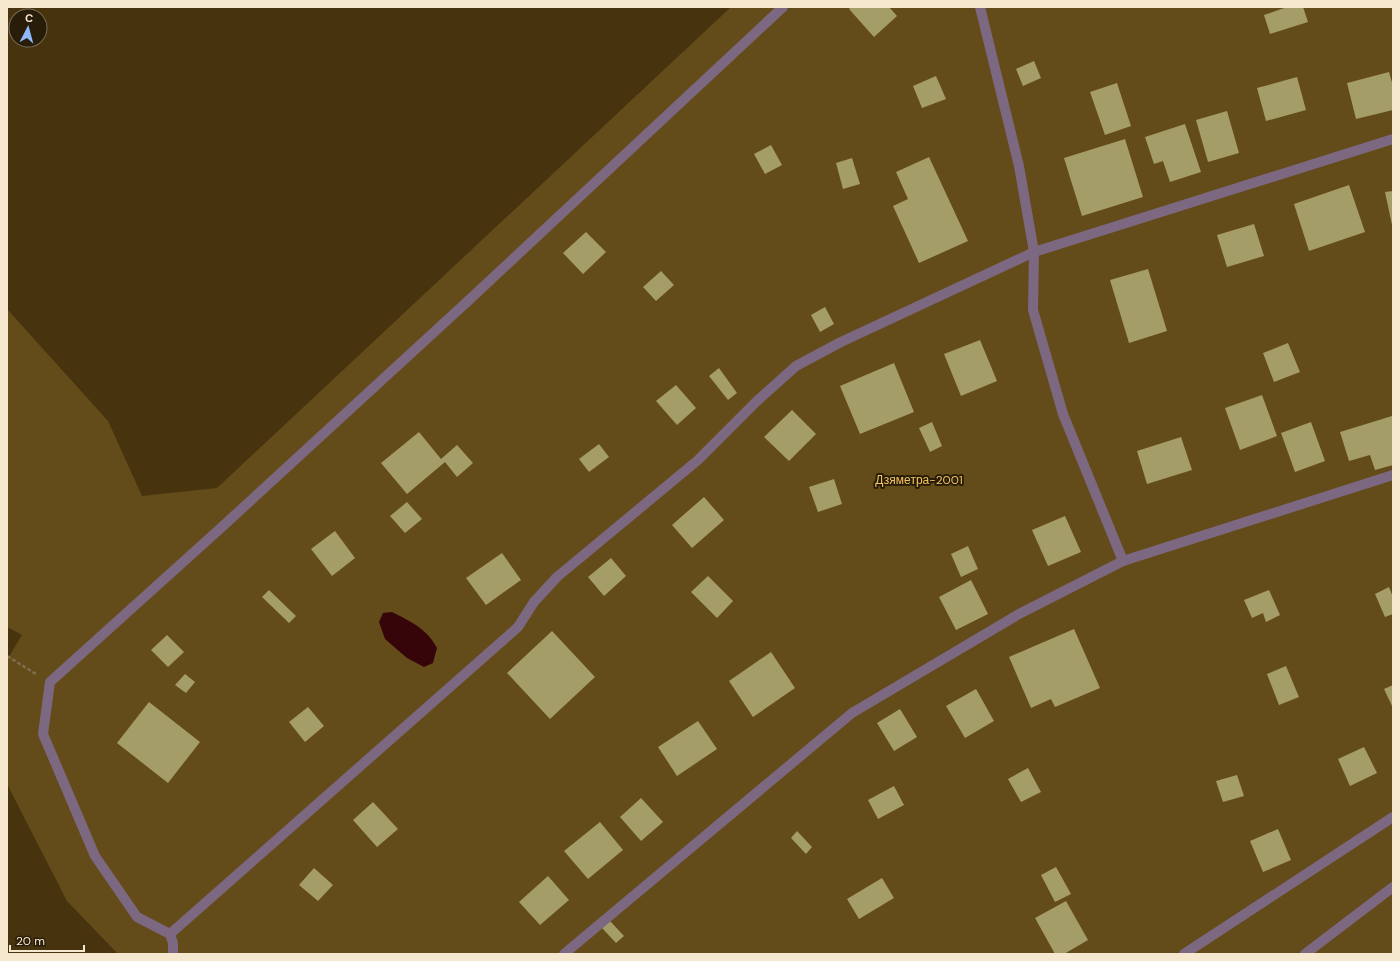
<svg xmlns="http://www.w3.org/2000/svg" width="1400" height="961" font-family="'DM Sans',sans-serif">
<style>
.green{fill:#644b1a}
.water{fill:#36050a}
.building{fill:#a59d68}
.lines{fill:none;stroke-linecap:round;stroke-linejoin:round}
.path{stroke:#7e6d4c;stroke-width:2.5;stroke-dasharray:4 2;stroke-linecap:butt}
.lane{stroke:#7c6880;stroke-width:10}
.street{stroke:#7c6880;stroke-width:10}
.labels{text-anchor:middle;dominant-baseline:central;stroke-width:4;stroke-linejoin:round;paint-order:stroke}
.park-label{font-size:12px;fill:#f5c364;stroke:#281d09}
</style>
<rect width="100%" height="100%" fill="#47340f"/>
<!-- green -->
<path class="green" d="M731 7H1393V954H118L67 901 7 784V660L22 635 7 627V309L108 421 142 496 217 488Z"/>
<!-- water -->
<path class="water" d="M392 612C411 622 426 628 437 648L433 663 424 667 407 658 385 639 379 622 383 613Z"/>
<!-- building -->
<g class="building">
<path d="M851 7H889L897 16 874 37 849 9Z"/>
<path d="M1287 7H1303L1308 22 1270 34 1264 15Z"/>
<path d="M1034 61 1041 78 1023 86 1016 69Z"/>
<path d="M1389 72 1393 86V110L1356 119 1347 83Z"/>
<path d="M936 76 946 99 922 108 913 86Z"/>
<path d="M1297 77 1306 110 1266 121 1257 88Z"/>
<path d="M1117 83 1131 126 1105 135 1090 92Z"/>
<path d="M1227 111 1239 153 1208 162 1196 120Z"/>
<path d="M1185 124 1201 172 1170 182 1163 161 1154 164 1145 137Z"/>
<path d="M1125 139 1143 197 1082 216 1064 158Z"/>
<path d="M771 145 782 165 765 174 754 154Z"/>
<path d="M929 157 968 241 919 263 893 206 908 199 896 172Z"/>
<path d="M852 158 860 184 843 189 836 163Z"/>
<path d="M1349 185 1365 232 1309 251 1294 204Z"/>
<path d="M1393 191V225H1392L1385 192Z"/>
<path d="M1254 224 1264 256 1227 267 1217 235Z"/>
<path d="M586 232 606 252 583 274 563 253Z"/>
<path d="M1148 269 1167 331 1129 343 1110 280Z"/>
<path d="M661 271 674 285 656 301 643 287Z"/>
<path d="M825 307 834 324 820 332 811 315Z"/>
<path d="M980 340 997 381 961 396 944 354Z"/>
<path d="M1288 343 1300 372 1274 382 1263 353Z"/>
<path d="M894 363 914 412 860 434 840 386Z"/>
<path d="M719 368 737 393 728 400 709 376Z"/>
<path d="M676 385 696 408 677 425 656 401Z"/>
<path d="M1262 395 1277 436 1240 450 1225 408Z"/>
<path d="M792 410 816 434 789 461 764 437Z"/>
<path d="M1392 416 1393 421V465L1375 470 1370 455 1349 461 1340 432Z"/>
<path d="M932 422 942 446 930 452 919 428Z"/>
<path d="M1311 422 1325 461 1295 472 1281 433Z"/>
<path d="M419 432 441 459 457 445 473 463 457 477 445 462 407 494 381 463Z"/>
<path d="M1181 437 1192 470 1147 484 1137 451Z"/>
<path d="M599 444 609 457 589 472 579 459Z"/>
<path d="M834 479 842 504 818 512 809 487Z"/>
<path d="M704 497 724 520 692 548 672 525Z"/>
<path d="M407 502 422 519 405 533 390 516Z"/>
<path d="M1065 516 1081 552 1048 566 1032 530Z"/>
<path d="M335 531 355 558 332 576 311 549Z"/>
<path d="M968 546 978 569 961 577 951 554Z"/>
<path d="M502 553 521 580 486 605 466 578Z"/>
<path d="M611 558 626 576 604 596 588 577Z"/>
<path d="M708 576 733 601 717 618 691 592Z"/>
<path d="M971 580 988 614 956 630 939 597Z"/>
<path d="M1389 587 1393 597V614L1385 617 1375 594Z"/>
<path d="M269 590 296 616 289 623 262 597Z"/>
<path d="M1269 590 1280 615 1266 622 1263 613 1252 618 1244 600Z"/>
<path d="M1074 629 1100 688 1055 707 1051 699 1031 708 1009 657Z"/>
<path d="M552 631 595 677 550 719 507 673Z"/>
<path d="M167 635 184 652 168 667 151 650Z"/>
<path d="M771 652 795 688 753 717 729 681Z"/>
<path d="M1286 666 1299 697 1279 705 1267 674Z"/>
<path d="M185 674 195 682 186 693 175 685Z"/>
<path d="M1393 685V708L1384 689Z"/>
<path d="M976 689 994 721 965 738 946 706Z"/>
<path d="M149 702 200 742 168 783 117 743Z"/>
<path d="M308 707 324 726 305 742 289 722Z"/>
<path d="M900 709 917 737 894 751 877 723Z"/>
<path d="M698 721 717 749 677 776 658 747Z"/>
<path d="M1364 747 1377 773 1350 786 1338 759Z"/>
<path d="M1028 768 1041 792 1021 802 1008 779Z"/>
<path d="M1237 775 1244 796 1223 802 1216 781Z"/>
<path d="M894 786 904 805 878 819 868 800Z"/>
<path d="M641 798 663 822 641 841 620 817Z"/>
<path d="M373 802 398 829 377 847 353 820Z"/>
<path d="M600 822 623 850 588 879 564 851Z"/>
<path d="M1278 829 1291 860 1263 872 1250 841Z"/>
<path d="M797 831 812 847 806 854 791 838Z"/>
<path d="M1056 867 1071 894 1055 902 1041 875Z"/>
<path d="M314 868 333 885 318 901 299 885Z"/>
<path d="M548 876 569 900 540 925 519 902Z"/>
<path d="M882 878 894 898 859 919 847 899Z"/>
<path d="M1066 901 1088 940 1064 954H1055L1035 918Z"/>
<path d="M610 921 624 936 616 943 602 928Z"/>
</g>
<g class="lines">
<!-- path -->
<path class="path" d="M7 656 36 674"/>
<!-- lane -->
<g class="lane">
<path d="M980 7 1019 166 1034 252 1033 310 1063 414 1123 561"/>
<path d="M173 954V943L170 934 137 917 95 856 43 734 50 682 223 526 469 300 783 7"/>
<path d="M1184 954 1393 817"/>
</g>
<!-- street -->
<g class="street">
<path d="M170 934 518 627 534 602 557 577 698 460 757 401 796 366 841 342 1034 252 1393 139"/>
<path d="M564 954 852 713 1019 614 1123 561 1393 475"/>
<path d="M1305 954 1393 887"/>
</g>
</g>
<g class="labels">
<!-- park labels -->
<g class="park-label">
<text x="919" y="480">Дзяметра-2001</text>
</g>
</g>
<!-- border -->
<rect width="1400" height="961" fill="none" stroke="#f6e8cf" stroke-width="16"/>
<!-- north arrow -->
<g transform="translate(28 28) rotate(6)"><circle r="19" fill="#281d09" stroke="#7a6e58"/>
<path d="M0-3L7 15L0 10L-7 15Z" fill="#90b8fd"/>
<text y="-6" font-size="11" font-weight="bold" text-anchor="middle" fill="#f6e8cf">С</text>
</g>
<!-- scale -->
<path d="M10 945v6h74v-6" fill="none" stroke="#f6e8cf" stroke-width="2"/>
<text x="16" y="945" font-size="12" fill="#f6e8cf" stroke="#281d09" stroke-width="3" paint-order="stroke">20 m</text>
</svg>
